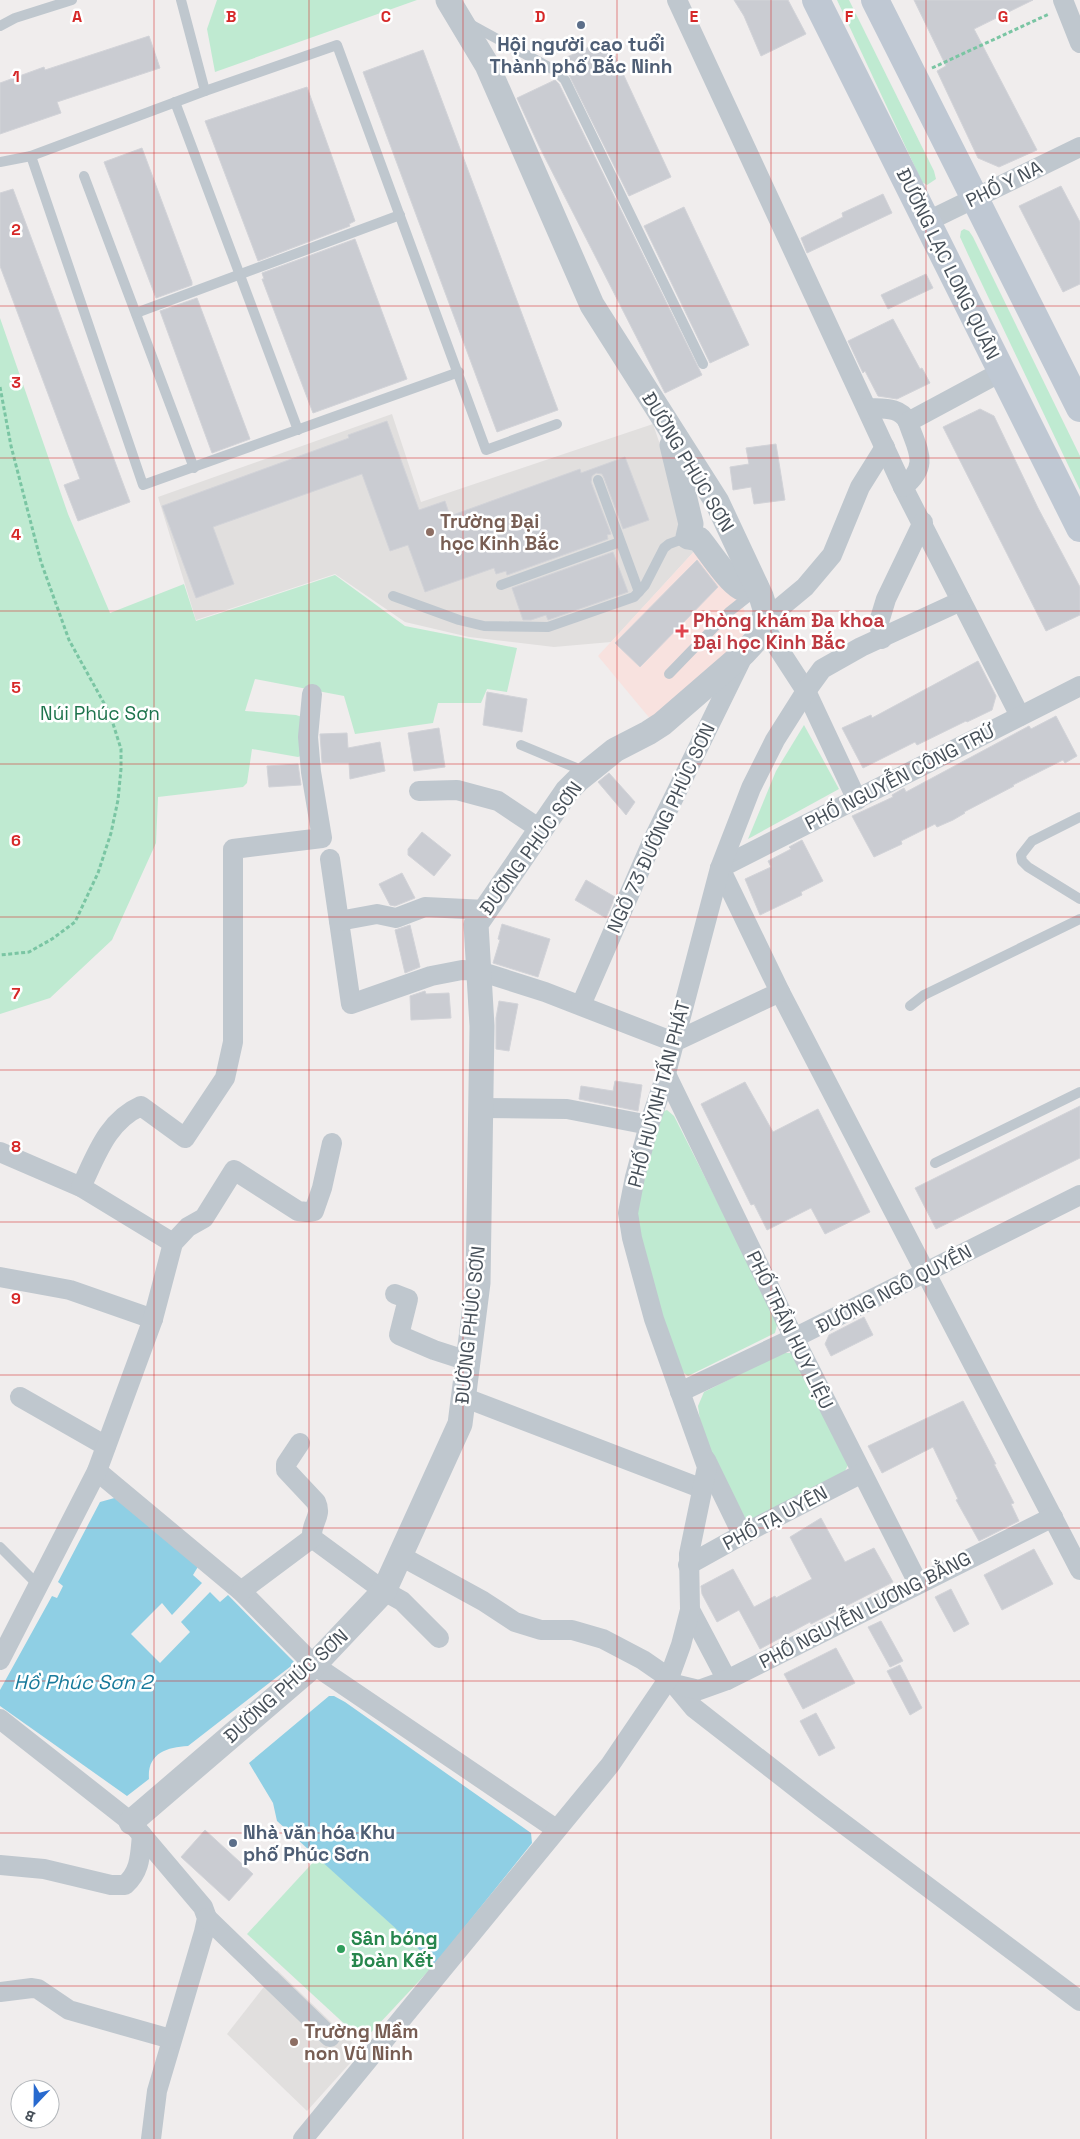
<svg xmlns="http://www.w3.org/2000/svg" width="1080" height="2139" font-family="'Space Grotesk',sans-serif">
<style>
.education{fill:#e1dfde}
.medical{fill:#f8e2df}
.green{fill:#bfead1}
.water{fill:#8fcfe4}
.building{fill:#caccd2;stroke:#d2d3d8}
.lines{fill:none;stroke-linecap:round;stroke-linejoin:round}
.path{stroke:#7ac5a3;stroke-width:3;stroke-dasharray:4 2.5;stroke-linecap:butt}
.service{stroke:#bfc7ce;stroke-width:10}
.minor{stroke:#bfc7ce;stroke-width:20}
.tertiary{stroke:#bfc7ce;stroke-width:25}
.secondary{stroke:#bfc8d3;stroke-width:28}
.grid{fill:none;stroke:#d62828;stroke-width:1;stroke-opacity:0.55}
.service-dot{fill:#5c6f8a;stroke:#fff;stroke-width:2}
.education-dot{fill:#8d6e63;stroke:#fff;stroke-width:2}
.health-dot{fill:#e0444e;stroke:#fff;stroke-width:2}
.leisure-dot{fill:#2e9e5b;stroke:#fff;stroke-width:2}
.labels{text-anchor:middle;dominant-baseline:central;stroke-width:5;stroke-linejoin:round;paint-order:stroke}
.service-label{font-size:19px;font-weight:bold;fill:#4e5e75;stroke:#fff}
.street-label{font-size:19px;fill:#475059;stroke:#fff}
.education-label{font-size:19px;font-weight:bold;fill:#785e54;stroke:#fff;text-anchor:start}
.health-label{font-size:19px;font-weight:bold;fill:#be3a42;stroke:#fff;text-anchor:start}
.park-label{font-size:19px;fill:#1e744d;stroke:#fff}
.leisure-label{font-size:19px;font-weight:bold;fill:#27864d;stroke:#fff;text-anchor:start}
.water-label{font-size:20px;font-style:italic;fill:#187a9b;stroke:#fff}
.grid-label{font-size:16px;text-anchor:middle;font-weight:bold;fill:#d62828;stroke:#fff;stroke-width:5;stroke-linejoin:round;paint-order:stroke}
</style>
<rect width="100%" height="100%" fill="#f0eded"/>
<!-- education -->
<g class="education">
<path d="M392 414 421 502 653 424 685 518 699 546 611 642 554 647 469 637 405 622 335 574 196 620 158 497Z"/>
<path d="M277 1970 361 2051 307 2111 227 2034Z"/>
</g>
<!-- medical -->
<path class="medical" d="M699 546 744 609 746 621 742 641 652 721 598 656Z"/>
<!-- green -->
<g class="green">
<path d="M217 0H417L215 72 207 29Z"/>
<path d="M837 0H849L934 171 936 179 927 185 922 182Z"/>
<path d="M964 229 969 231 973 237 1080 456V490L972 263 960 237 961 231Z"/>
<path d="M0 318 68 514 110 613 184 584 196 621 335 575 405 626 517 648 507 692 487 689 481 703H438L433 723 355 734 344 696 255 679 245 711 296 715 302 717 303 755 298 757 252 749 247 783 243 787 158 797 156 843 112 940 50 998 0 1014Z"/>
<path d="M804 725 839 789 748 839 776 771Z"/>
<path d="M667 1110 674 1116 778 1321 775 1333 688 1376 678 1369 637 1227V1210L660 1113Z"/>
<path d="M782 1353H796L849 1463 843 1475 748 1524 702 1435 698 1406 704 1392Z"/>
<path d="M318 1857 435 1964 363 2041 247 1934Z"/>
</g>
<!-- water -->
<g class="water">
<path d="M118 1497 199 1565 193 1575 202 1583 172 1615 162 1603 131 1634 160 1663 190 1632 181 1622 210 1592 220 1602 228 1595 295 1663 188 1746C166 1747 147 1754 149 1779L127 1796 0 1706V1690L52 1596 57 1598 63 1586 58 1582 100 1502Z"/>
<path d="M329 1696H334L345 1702 531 1833 532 1843 435 1964 277 1821 273 1803 249 1763Z"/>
</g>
<!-- building -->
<g class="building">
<path d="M734 0H788L806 34 761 56 744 16Z"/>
<path d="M914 0H1033L974 29 1037 150 999 167 978 158 937 71 946 66Z"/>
<path d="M149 36 160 68 57 102 61 113 0 134V83L44 67 45 70Z"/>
<path d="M607 39 671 177 629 196 568 73 573 71 567 57Z"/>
<path d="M423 50 558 410 497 432 363 72Z"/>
<path d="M555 80 559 84 702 375 665 393 540 148 517 98Z"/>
<path d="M307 87 355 221 349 224 350 226 258 261 205 121Z"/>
<path d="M142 148 192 282V285L156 298 104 162Z"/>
<path d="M1061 186 1080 222V284L1063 292 1019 206Z"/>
<path d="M13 189 130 502 78 521 64 485 80 479 0 266V193Z"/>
<path d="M883 194 892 213 807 253 801 238 843 217 842 213Z"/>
<path d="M684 207 749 345 710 363 644 226Z"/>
<path d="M355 239 407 379 313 413 262 279H264L262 273Z"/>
<path d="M926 274 933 288 888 309 881 295Z"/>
<path d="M197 298 250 439 212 453 160 311Z"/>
<path d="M893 319 920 369 922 368 930 383 897 399 878 396 865 371 863 373 848 341Z"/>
<path d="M980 409 994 416 1038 508 1080 587V615L1046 631 943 427Z"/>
<path d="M387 421 419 510 445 501 450 516 580 469 581 473 625 457 649 520 623 529 604 478 602 474 596 473 592 476 591 482 611 534 607 535 608 539 507 575 506 571 496 574 494 568 425 592 408 545 390 551 362 474 213 527 234 584 196 598 162 506 349 438 348 435Z"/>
<path d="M776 444 785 500 754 504 751 487 733 490 730 467 749 464 746 448Z"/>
<path d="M613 552 628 592 548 620 546 615 531 620H523L512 588Z"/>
<path d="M697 560 718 587 640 667 615 643Z"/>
<path d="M978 661 996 696 992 710 967 722 966 721 917 745 915 742 863 768 842 728 871 715 872 718Z"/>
<path d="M487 692 527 699 522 732 483 725Z"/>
<path d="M1056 716 1077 756 1065 763 1063 760 1013 785 1014 786 964 812 965 813 953 820 937 827 935 824 901 841 902 844 874 857 852 816 893 797 892 795 904 788 906 792 1029 726 1031 729Z"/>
<path d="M439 728 445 767 414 771 408 733Z"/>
<path d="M347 733 348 748 380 742 385 771 350 779 349 763H322L320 734Z"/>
<path d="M298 764 301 785 269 787 267 766Z"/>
<path d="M609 773 635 802 626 815 598 782Z"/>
<path d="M422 832 451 855 434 876 408 855V849Z"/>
<path d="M802 840 823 881 801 892 802 895 760 915 745 879 771 867 768 861 791 849 789 847Z"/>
<path d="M402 873 415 898 395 906 390 905 379 884Z"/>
<path d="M586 880 615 897 606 918 575 900Z"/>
<path d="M502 924 550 939 538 977 493 963 500 940 498 939Z"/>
<path d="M410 925 420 967 405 973 395 930Z"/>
<path d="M425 991 426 994 449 993 451 1018 411 1020 410 996Z"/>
<path d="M499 1001 518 1004 509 1051 496 1049V1018Z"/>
<path d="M615 1081 642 1085 638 1111 579 1099 581 1086 613 1091Z"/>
<path d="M745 1082 773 1132 818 1109 870 1212 825 1234 811 1208 767 1230 754 1204 751 1205 701 1104Z"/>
<path d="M1080 1106V1158L936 1229 915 1188Z"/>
<path d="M864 1317 873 1335 831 1356 825 1344 829 1335Z"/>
<path d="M963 1401 996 1464H994L1014 1503 1011 1504 1019 1521 979 1541 956 1500 958 1499 933 1447 882 1473 868 1446Z"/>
<path d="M821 1518 845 1562 874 1548 893 1582 811 1624 810 1622 760 1649 739 1610 717 1622 702 1594 701 1586 733 1569 754 1607 775 1596 776 1598 812 1579 790 1537Z"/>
<path d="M1034 1549 1053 1584 1002 1610 984 1575Z"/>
<path d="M951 1589 969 1624 954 1632 935 1597Z"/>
<path d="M881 1621 903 1661 890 1667 868 1627Z"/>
<path d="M836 1648 855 1683 803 1709 784 1674Z"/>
<path d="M900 1665 922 1708 910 1715 887 1671Z"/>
<path d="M816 1713 835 1748 819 1756 800 1721Z"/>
<path d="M205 1830 253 1874 229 1901 181 1857Z"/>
</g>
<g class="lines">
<!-- path -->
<g class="path">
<path d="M932 68 1049 14"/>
<path d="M0 387 11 446 41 562 69 640 110 714 121 749V769L118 800 111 833 98 873 75 922 52 939 29 952 0 955"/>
</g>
<!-- service -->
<g class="service">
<path d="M181 0 205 91"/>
<path d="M468 23 556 71 565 80 703 364"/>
<path d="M0 26 15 18 72 0"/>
<path d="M175 102 298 430"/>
<path d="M31 156 143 485 459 372"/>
<path d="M0 162 31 156 205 91 337 45 486 450 557 424"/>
<path d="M84 176 194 468"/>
<path d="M136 313 400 215"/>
<path d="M598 480 639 592"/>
<path d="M501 585 620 542"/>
<path d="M393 596 459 620 484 626 548 627 634 597 645 585 664 548 669 544 688 537"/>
<path d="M669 674 729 612 753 593"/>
<path d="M521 745 586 772"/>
<path d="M1080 817 1032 841 1021 855 1022 861 1028 867 1080 899"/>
<path d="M910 1006 924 995 1080 919"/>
<path d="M935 1163 1080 1092"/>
<path d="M0 1547 38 1585"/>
</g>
<!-- minor -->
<g class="minor">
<path d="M677 0 903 487 1020 716"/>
<path d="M1063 0 1080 43"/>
<path d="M928 221 1080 147"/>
<path d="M867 408C882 409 900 406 908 422"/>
<path d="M903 487C931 465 917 450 908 422L1001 372"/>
<path d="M764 621 805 587 832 555 860 487 885 447"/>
<path d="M763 625 806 691 857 800"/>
<path d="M882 639 879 622 886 599 923 522"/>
<path d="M1080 686 720 868 780 992 1080 1570"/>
<path d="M419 791 457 790 498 801 540 829"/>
<path d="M330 859 351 1004 431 976 462 970 479 971 545 992 674 1042 780 992"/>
<path d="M339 921 377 914 396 918 425 907 486 910"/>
<path d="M581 1005 653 840 743 656"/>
<path d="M666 1074 794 1338 918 1583"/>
<path d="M481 1108 567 1109 649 1125"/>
<path d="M0 1152 81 1187 173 1243"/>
<path d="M81 1187C96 1156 107 1121 141 1106L185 1138 225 1078 233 1042V849L322 838 311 772 308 737 312 694"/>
<path d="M0 1277 70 1290 153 1319"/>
<path d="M395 1294 408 1299 399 1335 434 1350 468 1361"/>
<path d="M680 1392 794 1338 1080 1195"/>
<path d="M20 1397 106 1446"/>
<path d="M463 1397 703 1489"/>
<path d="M300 1443 286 1464V1470L316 1502C323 1517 310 1523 312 1538L384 1591 402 1601 439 1638"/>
<path d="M706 1460 742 1534"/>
<path d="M97 1471 241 1591 314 1665 556 1829"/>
<path d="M399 1555 483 1601 515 1622 541 1630H572L603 1639 643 1660 669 1678 694 1708 821 1807 1080 2001"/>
<path d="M688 1565 751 1530 862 1473"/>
<path d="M241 1591 312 1538"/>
<path d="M690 1610 727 1680"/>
<path d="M0 1660 97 1471 153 1319 173 1243 188 1227 204 1218 234 1170 298 1211 307 1212 314 1211 322 1188 332 1143"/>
<path d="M674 1684 699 1690 727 1680 1053 1517"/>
<path d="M0 1719 131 1822 203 1907 207 1918 204 1932 157 2091 151 2139"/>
<path d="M0 1865 44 1869 111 1885H125C141 1871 140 1854 142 1835"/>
<path d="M207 1918 330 2037"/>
<path d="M0 1992 32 1988 38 1989 69 2010 171 2039"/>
<path d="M303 2139 610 1765 669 1678 681 1645 690 1610 689 1554 707 1467 654 1319 632 1238 628 1213 635 1177 649 1125 664 1081 720 868 751 788 775 740 806 691 822 669 861 647 961 601"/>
</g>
<!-- tertiary -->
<g class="tertiary">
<path d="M672 445 691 524 688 537 699 539C709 551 728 581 741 588 746 591 751 588 756 586"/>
<path d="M131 1822 314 1665 384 1591 460 1424 478 1283 482 1026 476 924 567 791 579 779 615 750 648 733 662 724 744 653 756 640 764 621 765 609 761 596 717 502 592 305 487 65 448 0"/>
</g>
<!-- secondary -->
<g class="secondary">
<path d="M816 0 1080 528"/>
<path d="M875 0C943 136 1013 272 1080 408"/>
</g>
</g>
<!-- grid -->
<path class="grid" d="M154 0V2139M309 0V2139M463 0V2139M617 0V2139M771 0V2139M926 0V2139M0 153H1080M0 306H1080M0 458H1080M0 611H1080M0 764H1080M0 917H1080M0 1070H1080M0 1222H1080M0 1375H1080M0 1528H1080M0 1681H1080M0 1833H1080M0 1986H1080"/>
<!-- markers -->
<g class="service-dot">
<circle cx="581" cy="25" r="5"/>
<circle cx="233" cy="1843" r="5"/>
</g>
<g class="education-dot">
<circle cx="430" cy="532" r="5"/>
<circle cx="294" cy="2042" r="5"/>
</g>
<path class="health-dot" d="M679.5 623.5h5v5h5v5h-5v5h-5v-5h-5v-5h5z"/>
<circle class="leisure-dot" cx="341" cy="1949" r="5"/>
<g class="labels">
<!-- service labels -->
<g class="service-label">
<text x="581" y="44">Hội người cao tuổi<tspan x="581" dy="22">Thành phố Bắc Ninh</tspan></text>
<text x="243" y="1832" text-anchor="start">Nhà văn hóa Khu<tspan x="243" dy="22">phố Phúc Sơn</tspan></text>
</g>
<!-- street labels -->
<g class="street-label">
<text transform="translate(1004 184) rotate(-26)">PHỐ Y NA</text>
<text transform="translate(948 264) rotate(64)">ĐƯỜNG LẠC LONG QUÂN</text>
<text transform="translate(688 462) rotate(59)">ĐƯỜNG PHÚC SƠN</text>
<text transform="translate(900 777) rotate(-27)">PHỐ NGUYỄN CÔNG TRỨ</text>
<text transform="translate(661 828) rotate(-65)">NGÕ 73 ĐƯỜNG PHÚC SƠN</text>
<text transform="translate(531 848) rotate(-54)">ĐƯỜNG PHÚC SƠN</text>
<text transform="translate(659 1094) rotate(-75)">PHỐ HUỲNH TẤN PHÁT</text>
<text transform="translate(894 1289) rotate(-27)">ĐƯỜNG NGÔ QUYỀN</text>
<text transform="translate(470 1325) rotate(-84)">ĐƯỜNG PHÚC SƠN</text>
<text transform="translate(790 1330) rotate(64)">PHỐ TRẦN HUY LIỆU</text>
<text transform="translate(775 1518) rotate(-28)">PHỐ TẠ UYÊN</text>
<text transform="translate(865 1610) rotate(-27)">PHỐ NGUYỄN LƯƠNG BẰNG</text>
<text transform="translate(286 1686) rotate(-42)">ĐƯỜNG PHÚC SƠN</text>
</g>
<!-- education labels -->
<g class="education-label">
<text x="440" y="521">Trường Đại<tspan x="440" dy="22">học Kinh Bắc</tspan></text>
<text x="304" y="2031">Trường Mầm<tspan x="304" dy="22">non Vũ Ninh</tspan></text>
</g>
<!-- health labels -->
<g class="health-label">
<text x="693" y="620">Phòng khám Đa khoa<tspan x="693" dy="22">Đại học Kinh Bắc</tspan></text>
</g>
<!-- park labels -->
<g class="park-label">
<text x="100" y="713">Núi Phúc Sơn</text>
</g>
<!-- leisure labels -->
<g class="leisure-label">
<text x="351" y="1938">Sân bóng<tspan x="351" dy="22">Đoàn Kết</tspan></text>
</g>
<!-- water labels -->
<g class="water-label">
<text x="83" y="1682">Hồ Phúc Sơn 2</text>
</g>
</g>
<g class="grid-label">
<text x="77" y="22">A</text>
<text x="231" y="22">B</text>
<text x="386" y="22">C</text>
<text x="540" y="22">D</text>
<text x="694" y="22">E</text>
<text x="849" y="22">F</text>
<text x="1003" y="22">G</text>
<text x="16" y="82">1</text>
<text x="16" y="235">2</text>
<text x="16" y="388">3</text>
<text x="16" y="540">4</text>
<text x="16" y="693">5</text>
<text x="16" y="846">6</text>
<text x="16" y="999">7</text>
<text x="16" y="1152">8</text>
<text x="16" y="1304">9</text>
</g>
<!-- north arrow -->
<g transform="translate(35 2104) rotate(202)"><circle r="24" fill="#ffffff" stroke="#b5b9bd"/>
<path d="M0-4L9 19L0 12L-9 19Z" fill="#286acf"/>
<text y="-8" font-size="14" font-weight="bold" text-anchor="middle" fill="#475059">B</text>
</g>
</svg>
